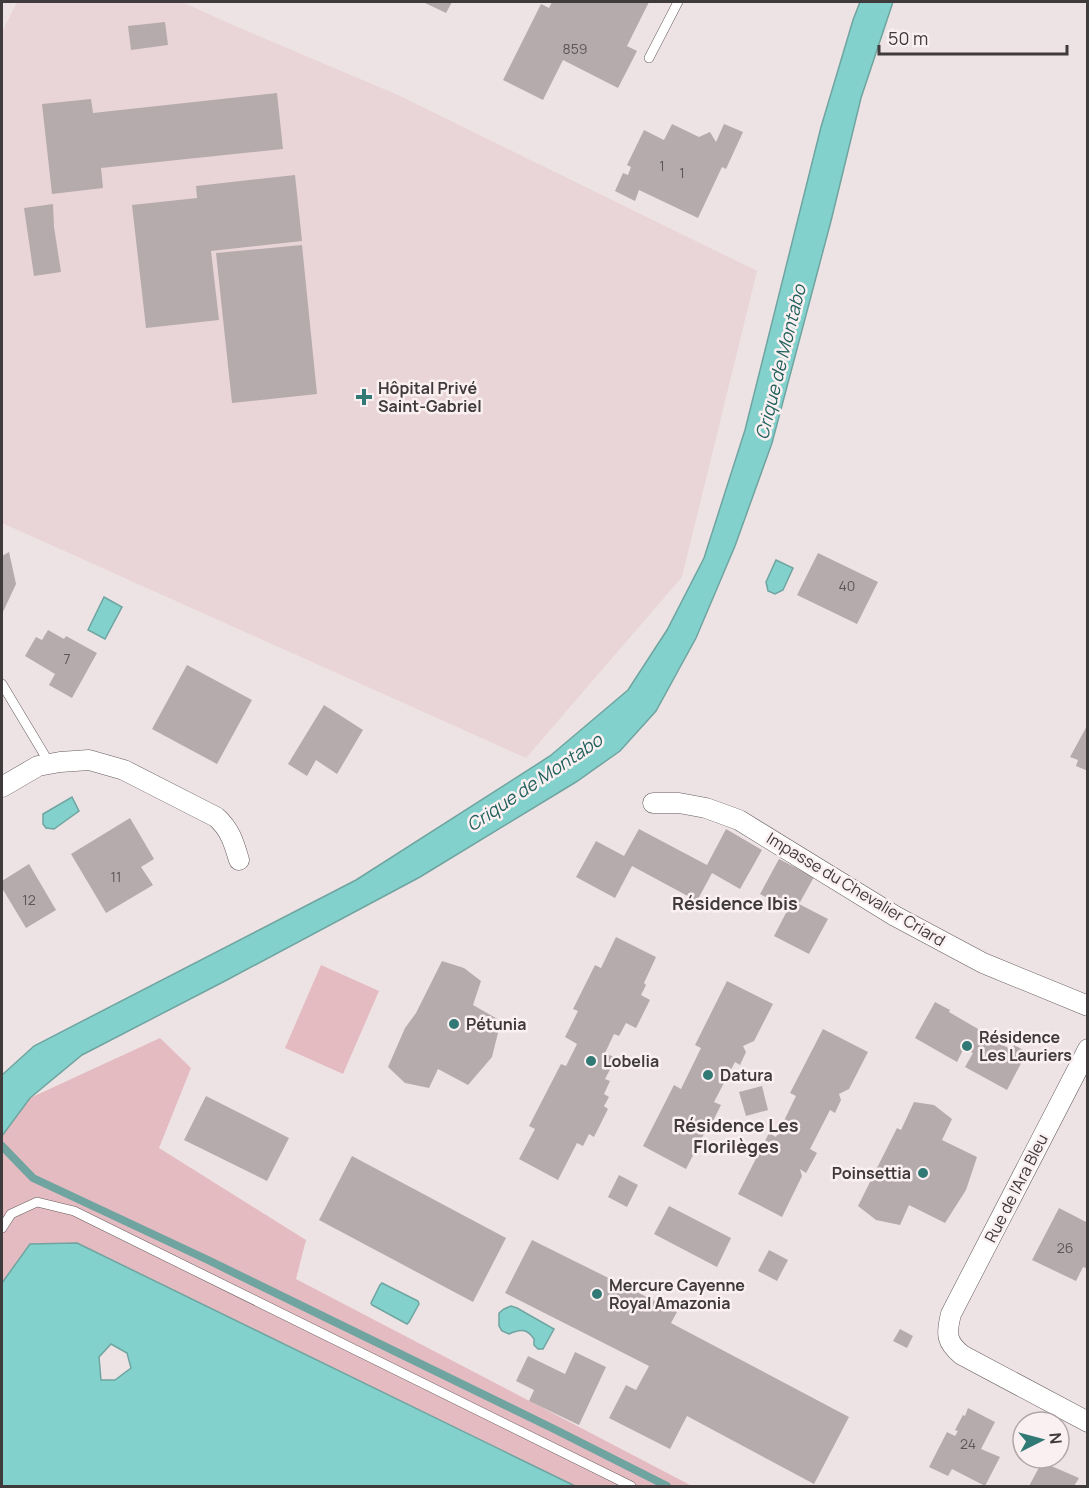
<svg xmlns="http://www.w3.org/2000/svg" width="1089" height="1488" font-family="Manrope,sans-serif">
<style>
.built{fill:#e9d5d7}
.green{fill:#e4bbc0}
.water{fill:#83d1cc;stroke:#6fa4a0;stroke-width:1.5;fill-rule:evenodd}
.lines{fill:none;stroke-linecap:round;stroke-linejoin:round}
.stream{stroke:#6fa4a0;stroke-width:8}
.building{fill:#b6abac}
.lane-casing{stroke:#665c5d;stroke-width:10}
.street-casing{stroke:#665c5d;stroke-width:21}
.lane{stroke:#fff;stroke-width:9}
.street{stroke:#fff;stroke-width:20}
.poi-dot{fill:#317975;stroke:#fbf0f1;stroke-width:2}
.labels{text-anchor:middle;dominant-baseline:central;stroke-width:5;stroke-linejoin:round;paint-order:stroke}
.number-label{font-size:14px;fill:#5d5657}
.poi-label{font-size:16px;font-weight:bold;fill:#3f3a3b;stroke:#fbf0f1;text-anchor:start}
.street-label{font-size:16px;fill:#3f3a3b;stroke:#fbf0f1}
.water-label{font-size:18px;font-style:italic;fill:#20615d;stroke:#fbf0f1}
.neighbourhood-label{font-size:18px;font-weight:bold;fill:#3f3a3b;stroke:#fbf0f1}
</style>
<rect width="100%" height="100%" fill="#eee3e4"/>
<!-- built -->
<path class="built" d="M17 2H182L233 25 398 95 757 271 682 577 526 758 2 523V32Z"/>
<!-- green -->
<g class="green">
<path d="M321 965 379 991 343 1074 285 1048Z"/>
<path d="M160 1038 191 1068 159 1148 306 1240 296 1279 692 1486H575L77 1243 30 1244 2 1283V1136L30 1098Z"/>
</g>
<!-- water -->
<g class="water">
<path d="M860 2H893L861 98 831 221 772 443 735 546 696 638 656 711 620 751 576 782 420 877 225 981 82 1055 30 1098 2 1136V1075L34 1046 356 880 550 756 628 690 667 630 704 558 745 430 821 127 853 20Z"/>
<path d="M776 560 793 568 783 590 775 594 768 591 766 582Z"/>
<path d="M104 597 122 607 105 639 88 630Z"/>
<path d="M72 797 79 811 54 829 46 828 43 824V814Z"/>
<path d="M77 1243 575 1486H2V1283L30 1244ZM111 1344 127 1353 131 1368 115 1380H101L99 1357Z"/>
<path d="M382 1283 418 1301 419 1304 409 1322 407 1324 372 1305 371 1303 380 1285Z"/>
<path d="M511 1306 517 1308 554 1329 543 1349H538L534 1345V1339C527 1328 519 1329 509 1334L502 1331 499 1326V1313L504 1309Z"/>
</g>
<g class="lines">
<!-- stream -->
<path class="stream" d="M2 1146 33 1178 208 1260 554 1429 667 1486"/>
</g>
<!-- building -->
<g class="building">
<path d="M423 2H452L446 13Z"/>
<path d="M552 2H649L627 46 637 51 618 88 563 60 543 100 503 80 541 4 549 8Z"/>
<path d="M165 22 168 45 131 50 128 26Z"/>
<path d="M277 93 283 149 101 168 103 188 52 194 42 104 91 99 93 113Z"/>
<path d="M672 124 699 137 710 132 716 142 724 124 743 132 726 169 722 167 698 218 639 190 635 201 615 191 623 173 628 175 631 167 627 165 644 130 664 140Z"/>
<path d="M295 175 302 241 211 251 219 320 146 328 132 205 197 198 196 186Z"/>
<path d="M53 204 54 227 61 272 34 276 24 208Z"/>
<path d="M302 245 317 394 232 403 216 253Z"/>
<path d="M9 552 16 584 2 614V556Z"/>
<path d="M818 553 878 582 857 624 797 595Z"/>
<path d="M48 630 64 639 66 636 97 653 72 698 49 685 55 674 25 656 36 637 42 640Z"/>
<path d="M187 665 252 700 217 764 152 729Z"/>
<path d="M324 705 363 730 337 774 316 760 307 776 288 764Z"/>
<path d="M1088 724V771L1076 766 1078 760 1070 757Z"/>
<path d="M130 818 154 859 141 867 153 885 106 913 71 854Z"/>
<path d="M639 829 707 865 726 829 762 850 740 889 712 873 697 901 632 866 615 898 576 877 596 841 624 856Z"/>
<path d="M779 859 814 877 799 904 828 919 809 954 774 936 788 909 760 894Z"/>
<path d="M29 864 56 910 26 928 2 888V881Z"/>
<path d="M616 937 656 957 644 983 646 985 641 995 650 1000 636 1028 626 1023 619 1036 614 1034 605 1053 616 1058 605 1079 610 1081 604 1094 609 1097 604 1106 608 1109 594 1137 589 1134 583 1146 577 1143 558 1180 519 1159 535 1129 529 1126 561 1064 566 1066 577 1044 565 1037 578 1011 573 1009 595 965 601 968Z"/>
<path d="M442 961 464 968 481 981 473 1005 501 1021 492 1057 468 1085 438 1069 429 1088 405 1083 388 1067 405 1028 416 1013Z"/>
<path d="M727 981 773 1004 754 1041 743 1046 746 1052 740 1065 735 1062 714 1102 721 1105 711 1125 705 1121 707 1128 686 1169 643 1146 674 1085 681 1089 701 1048 695 1045Z"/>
<path d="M935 1002 950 1010 949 1012 985 1033 984 1035 1012 1050 1014 1045 1027 1052 1007 1090 965 1067 973 1053 964 1048 957 1062 915 1038Z"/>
<path d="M823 1029 868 1052 849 1089 839 1094 841 1100 835 1113 830 1110 810 1149 817 1153 806 1173 800 1169 802 1176 782 1217 738 1194 769 1133 776 1137 796 1096 790 1093Z"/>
<path d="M762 1086 768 1110 746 1116 739 1092Z"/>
<path d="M206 1096 289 1138 267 1181 184 1140Z"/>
<path d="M914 1102 934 1105 952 1119 942 1140 977 1157 966 1190 945 1223 909 1205 900 1225 876 1220 858 1206 897 1128 901 1130Z"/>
<path d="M352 1156 506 1238 473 1302 319 1220Z"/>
<path d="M619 1175 638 1185 627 1207 608 1197Z"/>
<path d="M669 1206 731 1238 717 1267 654 1234Z"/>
<path d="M1059 1208 1088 1223V1269L1083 1267 1076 1281 1032 1260Z"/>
<path d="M532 1240 677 1312 671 1323 849 1417 814 1484 687 1416 670 1449 609 1418 626 1385 636 1390 649 1366 505 1293Z"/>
<path d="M769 1250 788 1260 777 1281 758 1271Z"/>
<path d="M900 1329 913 1336 907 1348 893 1341Z"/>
<path d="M575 1352 606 1367 579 1425 529 1401 534 1390 516 1381 528 1356 565 1374Z"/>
<path d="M968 1408 995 1422 981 1449 1000 1457 985 1486 952 1469 948 1476 929 1467 947 1432 955 1436 958 1431 955 1430 963 1415 965 1416Z"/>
<path d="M1042 1462 1079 1478 1074 1486H1029Z"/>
</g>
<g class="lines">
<!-- lane casing -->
<g class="lane-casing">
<g id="lane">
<path d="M649 58 678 2"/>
<path d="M2 684 50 764"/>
<path d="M2 1228 11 1214 37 1202 74 1211 631 1486"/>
</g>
</g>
<!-- street casing -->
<g class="street-casing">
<g id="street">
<path d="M2 787 38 766 60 762 89 760 124 770 216 817C230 829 234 843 239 860"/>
<path d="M653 803H679L706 808 739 820 895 916 983 963 1088 1006"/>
<path d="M1088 1049 951 1314C946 1334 946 1342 962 1355L1088 1422"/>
</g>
</g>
<!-- lane -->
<use href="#lane" class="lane"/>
<!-- street -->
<use href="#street" class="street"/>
</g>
<!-- markers -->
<g class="poi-dot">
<path d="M361 388h6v6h6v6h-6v6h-6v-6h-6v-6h6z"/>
<circle cx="454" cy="1024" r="6"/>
<circle cx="967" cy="1046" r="6"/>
<circle cx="591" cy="1061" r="6"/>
<circle cx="708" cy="1075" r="6"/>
<circle cx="923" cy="1173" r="6"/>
<circle cx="597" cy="1294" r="6"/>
</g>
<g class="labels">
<!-- number labels -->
<g class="number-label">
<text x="575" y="48">859</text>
<text x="662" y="165">1</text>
<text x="682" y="172">1</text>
<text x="847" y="585">40</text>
<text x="67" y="658">7</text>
<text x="116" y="876">11</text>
<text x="29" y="899">12</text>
<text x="1065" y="1247">26</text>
<text x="968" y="1443">24</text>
</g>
<!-- poi labels -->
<g class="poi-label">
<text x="378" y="388">Hôpital Privé<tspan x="378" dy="18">Saint-Gabriel</tspan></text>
<text x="466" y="1024">Pétunia</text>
<text x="979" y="1037">Résidence<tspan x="979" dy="18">Les Lauriers</tspan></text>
<text x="603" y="1061">Lobelia</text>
<text x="720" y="1075">Datura</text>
<text x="911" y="1173" text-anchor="end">Poinsettia</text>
<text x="609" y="1285">Mercure Cayenne<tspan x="609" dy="18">Royal Amazonia</tspan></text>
</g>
<!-- street labels -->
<g class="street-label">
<text transform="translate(856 889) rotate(31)">Impasse du Chevalier Criard</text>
<text transform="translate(1016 1188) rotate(-63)">Rue de l'Ara Bleu</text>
</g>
<!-- water labels -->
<g class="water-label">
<text transform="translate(780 362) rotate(-76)">Crique de Montabo</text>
<text transform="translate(534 782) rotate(-34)">Crique de Montabo</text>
</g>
<!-- neighbourhood labels -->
<g class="neighbourhood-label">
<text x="735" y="903">Résidence Ibis</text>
<text x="736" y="1125">Résidence Les<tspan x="736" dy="21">Florilèges</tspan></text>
</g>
</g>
<!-- border -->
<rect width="1089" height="1488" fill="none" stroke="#3f3a3b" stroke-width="6"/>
<!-- north arrow -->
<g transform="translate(1041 1440) rotate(84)"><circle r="28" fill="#fbf0f1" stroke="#b0a7a8" stroke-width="1.5"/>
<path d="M0-4.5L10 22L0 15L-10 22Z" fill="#317975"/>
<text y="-9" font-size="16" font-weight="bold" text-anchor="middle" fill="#3f3a3b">N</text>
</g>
<!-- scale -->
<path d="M879 45v9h188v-9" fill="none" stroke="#3f3a3b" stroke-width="3"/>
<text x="888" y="45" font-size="18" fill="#3f3a3b" stroke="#fbf0f1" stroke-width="4.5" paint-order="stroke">50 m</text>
</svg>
